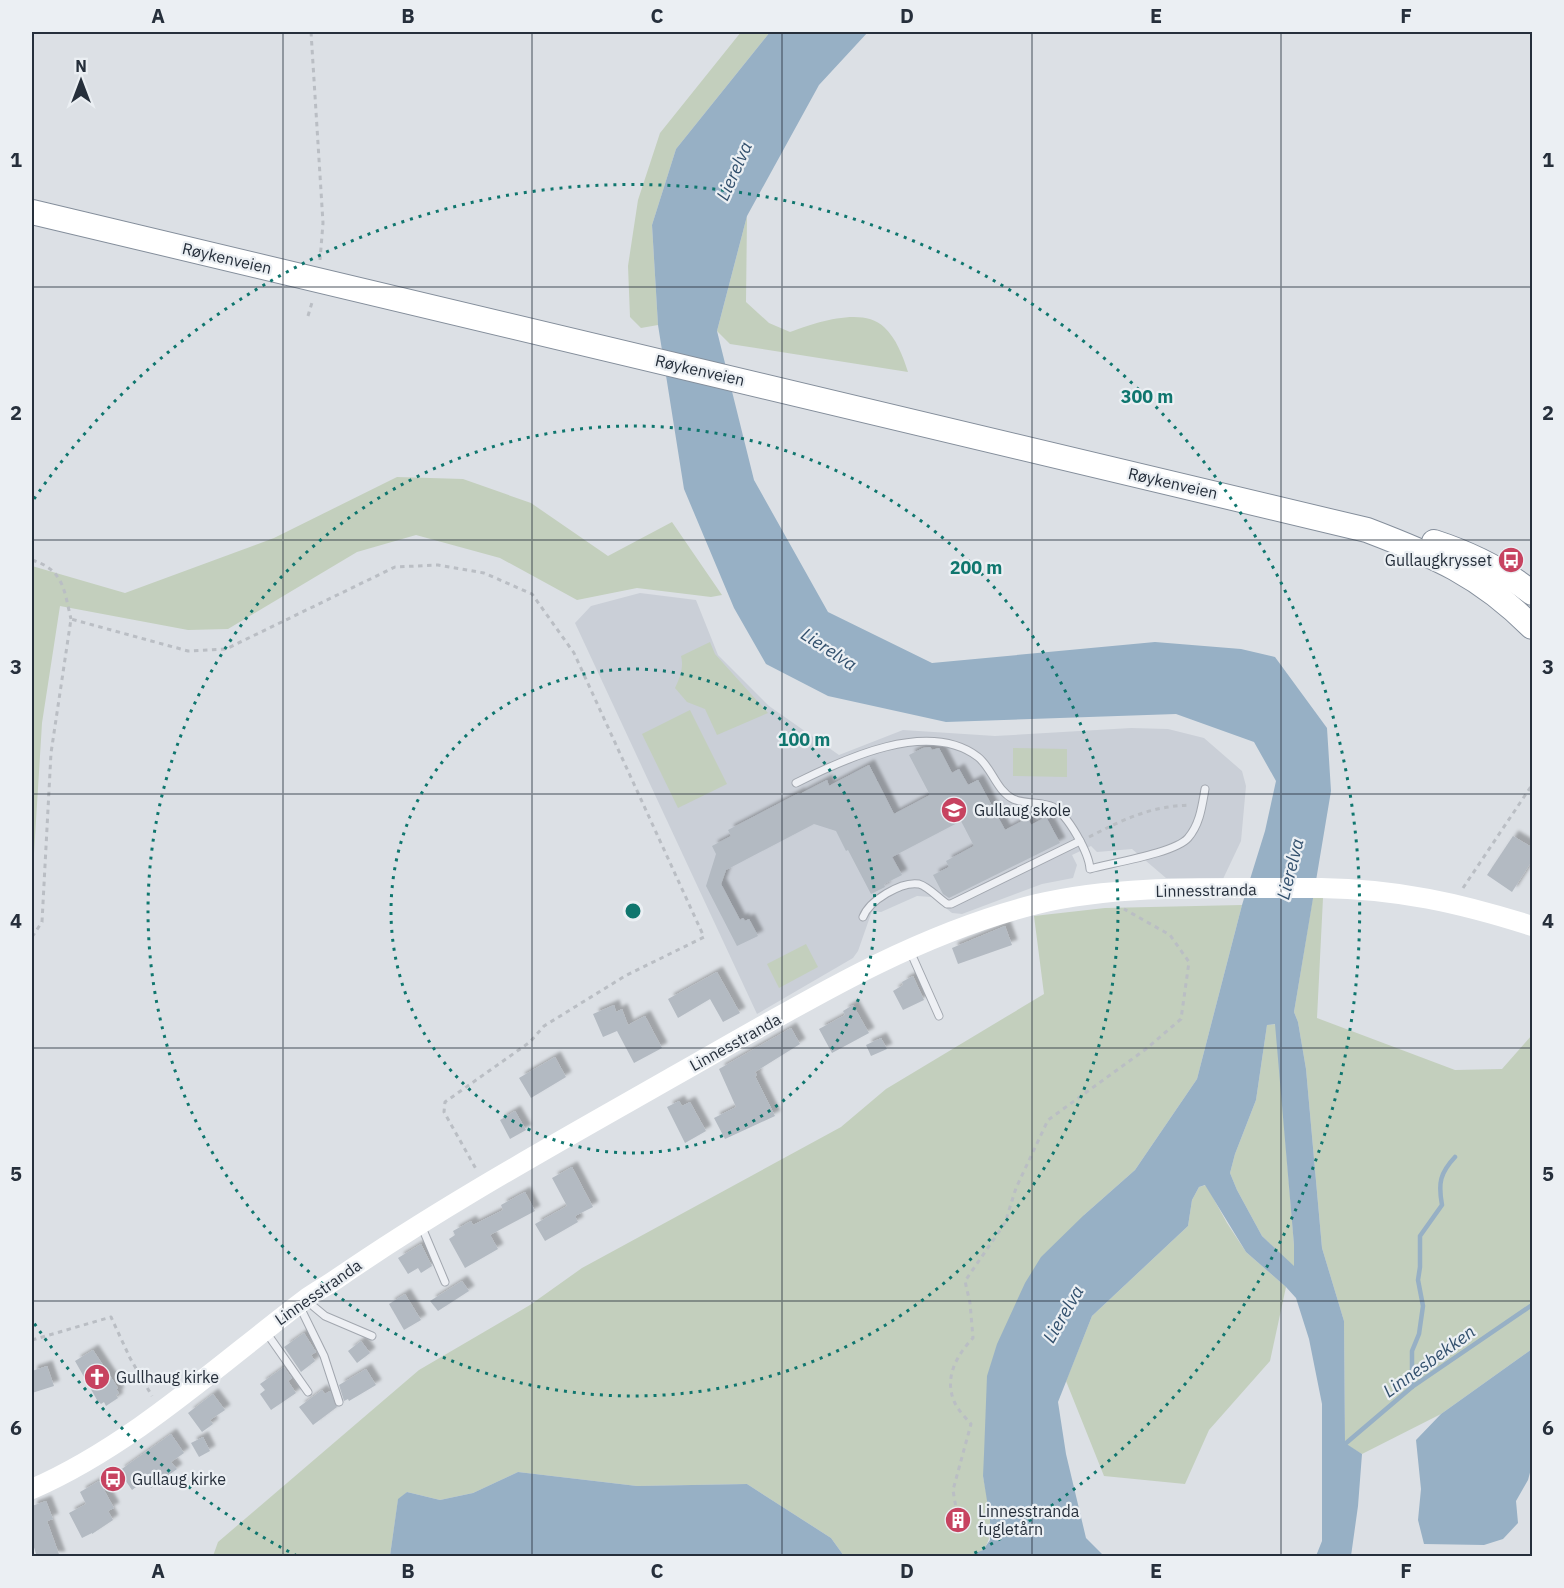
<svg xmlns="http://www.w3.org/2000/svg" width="1564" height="1588" font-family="'IBM Plex Sans',sans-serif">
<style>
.built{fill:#cacfd7}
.green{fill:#c3cfbd}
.water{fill:#97b0c5;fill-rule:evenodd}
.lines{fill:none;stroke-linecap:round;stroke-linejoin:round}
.stream{stroke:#97b0c5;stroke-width:4.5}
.building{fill:#b3bac2;filter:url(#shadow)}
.lane-casing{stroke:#a2a7af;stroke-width:9}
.highway-casing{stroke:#848e9b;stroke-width:26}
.path{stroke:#babec4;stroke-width:3;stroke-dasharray:4.5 4.5;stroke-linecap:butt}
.lane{stroke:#eef0f4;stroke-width:7}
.secondary{stroke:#fff;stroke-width:20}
.highway{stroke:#fff;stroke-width:24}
.grid{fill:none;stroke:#262f3b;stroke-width:1.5;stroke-opacity:0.55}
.ring{fill:none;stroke:#0f766e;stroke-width:3;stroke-dasharray:3 6}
.labels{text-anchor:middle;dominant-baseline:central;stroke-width:4.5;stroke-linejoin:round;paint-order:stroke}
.street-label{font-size:16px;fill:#262f3b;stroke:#ebeff3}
.poi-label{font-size:16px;fill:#262f3b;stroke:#ebeff3;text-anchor:start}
.water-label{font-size:18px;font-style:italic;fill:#32506d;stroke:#ebeff3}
.centre{fill:#0f766e;stroke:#ebeff3;stroke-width:3}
.ring-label{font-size:18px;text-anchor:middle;font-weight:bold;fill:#0f766e;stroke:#ebeff3;stroke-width:4.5;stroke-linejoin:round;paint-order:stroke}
.neatline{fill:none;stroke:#262f3b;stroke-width:2}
.grid-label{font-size:20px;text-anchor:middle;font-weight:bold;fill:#262f3b}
</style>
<defs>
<filter id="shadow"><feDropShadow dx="5.5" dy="-5.5" stdDeviation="1.5" flood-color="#0004"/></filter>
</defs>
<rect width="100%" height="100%" fill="#dce0e5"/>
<!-- built -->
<path class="built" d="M640 593 696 600 718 655 769 706 839 755 903 730 995 736 1131 728 1168 729 1204 738 1242 771 1246 786 1241 841 1223 879 1166 878 1132 849 1097 852 1091 846 1072 855 1077 865 1073 878 1042 884 962 914 952 913 932 897 917 896 881 912 872 911 858 951 853 958 757 1014 575 623 591 606Z"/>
<!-- green -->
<g class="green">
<path d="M741 32H770L676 149 652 225 658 325 641 328 630 317 628 266 638 200 660 133Z"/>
<path d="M747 216 746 302 769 323 790 332C814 323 863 306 884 327 896 338 903 356 908 372L730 344 717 331Z"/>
<path d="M397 477 463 479 531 503 608 556 672 522 722 595 711 597 637 588 577 600 500 558 416 535 357 552 228 629 188 630 60 606 42 723 32 886V566L125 593 274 538Z"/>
<path d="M710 642 715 654 768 713 717 735 705 709 687 702 675 688C680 678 684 667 681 656Z"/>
<path d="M690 710 727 784 678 808 642 734Z"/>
<path d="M1013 748 1067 749V777L1013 776Z"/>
<path d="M1313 897 1323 898 1317 1018 1455 1070 1502 1069 1532 1035V1349L1441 1414 1362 1454 1345 1444 1344 1321 1322 1248 1306 1069 1298 1022 1294 1012Z"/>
<path d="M1242 905 1197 1079 1135 1170 1084 1215 983 1476C986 1494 999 1539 981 1551 978 1553 972 1555 968 1556H844L831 1538 747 1484 637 1486 518 1472 473 1493 440 1500 407 1492 398 1500 390 1556H213L218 1542 419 1370 530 1305 582 1268 841 1127 886 1089 1044 994 1034 916 1105 908Z"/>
<path d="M806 944 818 967 779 988 767 964Z"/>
<path d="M1276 1024 1294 1245V1267L1262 1236 1237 1190 1230 1173 1235 1154 1256 1100 1267 1025Z"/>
<path d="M1206 1185 1227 1223 1246 1252 1286 1287 1270 1361 1209 1430 1185 1484 1104 1476 1066 1381 1092 1316 1188 1226 1192 1200 1199 1187Z"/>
</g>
<!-- water -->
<g class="water">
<path d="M770 32H868L819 85 747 216 717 331 754 480 828 612 932 663 1155 642 1241 649 1275 657 1327 728 1331 791 1294 1012 1298 1022 1306 1069 1322 1248 1344 1321 1345 1443 1362 1454 1358 1506 1351 1556H1316L1322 1541V1404L1309 1339 1296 1298 1286 1287 1246 1252 1205 1185 1199 1187 1192 1200 1188 1226 1092 1316 1058 1402 1066 1454 1086 1538 1104 1556H968L983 1550 990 1540V1519L983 1476 984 1454 987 1376 997 1344 1025 1283 1041 1257 1084 1215 1135 1170 1197 1079 1242 905 1265 831 1276 781 1254 742 1176 714 946 722 828 696 766 664 734 608 684 489 658 325 652 225 676 149ZM1275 1024 1294 1245V1266L1262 1236 1237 1190 1230 1173 1235 1154 1256 1100 1267 1025Z"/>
<path d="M1532 1349V1465L1528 1480 1516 1501 1518 1523 1503 1539 1484 1545 1424 1544 1418 1520 1421 1489 1416 1440 1441 1414Z"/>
<path d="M518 1472 637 1486 747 1484 831 1538 844 1556H390L398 1499 407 1492 440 1500 473 1493Z"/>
</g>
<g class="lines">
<!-- stream -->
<g class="stream">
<path d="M1412 1387V1351L1419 1334 1423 1306 1418 1280 1420 1267V1236L1442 1205C1438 1183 1440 1173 1455 1157"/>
<path d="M1345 1444 1412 1387 1532 1305"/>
</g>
</g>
<!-- building -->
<g class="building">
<path d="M930 747 932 750 939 748 952 773 959 769 968 785 978 780 1005 830 1028 818 1031 825 1046 817 1060 843 949 898 943 894 933 875 949 867 946 861 974 846 961 821 892 857 902 875 884 884 885 887 871 894 848 850 846 851 836 831 814 824 726 870 721 884 740 920 743 918 745 921 749 919 758 936 737 946 706 886 716 854 712 846 731 836 728 830 799 793 800 794 827 780 829 786 869 765 894 814 930 795 909 755 923 748Z"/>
<path d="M1513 836 1533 848V859L1512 892 1487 875Z"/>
<path d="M1005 926 1012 945 958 964 952 948Z"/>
<path d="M717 972 740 1013 723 1022 710 999 678 1018 668 999Z"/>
<path d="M913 976 924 1000 903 1010 893 991 903 985 902 982Z"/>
<path d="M614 1005 616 1012 622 1009 628 1025 645 1016 662 1048 634 1063 617 1031 603 1037 593 1014Z"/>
<path d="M853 1005 869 1033 832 1053 819 1029 845 1015 843 1011Z"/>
<path d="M791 1028 800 1044 755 1072 757 1075 755 1076 775 1116 725 1139 714 1118 736 1107 719 1069Z"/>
<path d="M881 1038 887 1049 871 1056 866 1045Z"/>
<path d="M555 1057 566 1077 531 1098 519 1078Z"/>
<path d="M679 1101 682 1106 690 1102 706 1131 685 1143 667 1107Z"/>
<path d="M515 1111 526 1130 510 1139 500 1120Z"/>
<path d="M572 1167 593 1207 575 1216 578 1222 545 1241 535 1224 567 1206 552 1178Z"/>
<path d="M525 1192 535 1211 490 1235 498 1249 465 1268 449 1239 455 1235 453 1231 471 1221 473 1225 503 1210 501 1205Z"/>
<path d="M421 1244 432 1266 421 1273 418 1268 408 1274 398 1258Z"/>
<path d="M462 1281 469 1291 438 1311 430 1301Z"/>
<path d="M405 1294 421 1320 404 1330 389 1304Z"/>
<path d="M304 1333 316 1352 311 1355 315 1361 301 1372 284 1347Z"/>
<path d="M361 1341 370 1353 357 1363 348 1351Z"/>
<path d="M93 1350 118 1388 116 1389 119 1393 116 1395 118 1398 106 1406 104 1402 101 1404 97 1400 75 1361Z"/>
<path d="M47 1366 54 1386 32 1393V1371Z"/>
<path d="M284 1367 292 1378 288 1381 296 1393 271 1410 260 1394 265 1390 260 1384Z"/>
<path d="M366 1369 376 1385 349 1401 348 1399 344 1401 339 1385Z"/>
<path d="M322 1390 325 1394 330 1391 337 1407 313 1425 299 1407Z"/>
<path d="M213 1394 225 1410 210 1420 213 1424 202 1432 188 1413Z"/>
<path d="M171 1434 184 1453 171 1462 177 1469 151 1488 144 1481 132 1490 119 1471Z"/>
<path d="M203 1437 210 1451 199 1457 191 1443Z"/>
<path d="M99 1481 114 1508 108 1511 113 1520 92 1534V1533L82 1538 69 1513 86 1504 80 1492Z"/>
<path d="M46 1501 53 1519 47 1521 60 1557H37L32 1541V1506Z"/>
</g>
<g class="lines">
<!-- lane casing -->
<g class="lane-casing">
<g id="lane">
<path d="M796 783C844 759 928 719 978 757 992 768 996 790 1013 799 1025 804 1043 802 1053 807 1068 815 1089 853 1090 869 1111 863 1175 853 1188 838 1200 824 1202 806 1205 789"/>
<path d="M863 917C869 901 901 881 919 884 929 887 938 898 947 904H951L1080 841"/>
<path d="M910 951 939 1016"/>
<path d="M421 1225 445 1282"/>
<path d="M307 1301 325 1316 372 1336"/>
<path d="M299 1305 324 1356 339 1402"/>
<path d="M266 1332 308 1392"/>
</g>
</g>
<!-- highway casing -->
<g class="highway-casing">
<g id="highway">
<path d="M32 212 1367 530C1435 556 1479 574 1532 627"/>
<path d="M1434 542C1471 554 1502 569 1532 593"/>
</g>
</g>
<!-- path -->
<g class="path">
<path d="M311 32 323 223 320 260"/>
<path d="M308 316 313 299"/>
<path d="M32 560C64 570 64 590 71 619"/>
<path d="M1089 837C1124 819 1151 806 1191 805"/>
<path d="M1463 888 1532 785"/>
<path d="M32 937 42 922 51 753 71 619 188 651 226 649 395 567 438 565 484 573 532 594 574 653 704 937 625 976 544 1026 530 1042 445 1102 444 1112 476 1169"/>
<path d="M32 1340 111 1317 130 1358 152 1396"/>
<path d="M957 1514 953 1490 971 1424C965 1417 957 1409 954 1401 944 1377 957 1355 973 1338L970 1303 965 1281 1005 1223 1016 1188 1048 1120 1146 1049 1181 1019 1189 962 1170 935 1124 909"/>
</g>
<!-- lane -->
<use href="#lane" class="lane"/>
<!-- secondary -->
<path class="secondary" d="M32 1489C133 1445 219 1364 307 1298 317 1291 328 1285 338 1278 444 1205 557 1143 669 1079 787 1013 904 937 1037 904 1124 883 1230 889 1321 888 1397 889 1460 903 1532 926"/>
<!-- highway -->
<use href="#highway" class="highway"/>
</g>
<!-- grid -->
<path class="grid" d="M283 32V1556M532 32V1556M782 32V1556M1032 32V1556M1281 32V1556M32 287H1532M32 540H1532M32 794H1532M32 1048H1532M32 1301H1532"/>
<!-- distance rings -->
<g class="ring">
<circle cx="633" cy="911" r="242"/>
<circle cx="633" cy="911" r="485"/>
<path d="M297 1556A727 727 0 0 1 34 1323M34 499A727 727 0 1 1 969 1556"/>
</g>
<!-- icons -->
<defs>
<g id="bus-disc" transform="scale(1.35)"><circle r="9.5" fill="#c74360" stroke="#ebeff3"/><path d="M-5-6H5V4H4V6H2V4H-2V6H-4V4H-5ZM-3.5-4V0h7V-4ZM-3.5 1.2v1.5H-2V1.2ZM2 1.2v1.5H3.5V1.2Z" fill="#fff"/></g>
<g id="school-disc" transform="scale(1.35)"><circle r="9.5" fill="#c74360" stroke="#ebeff3"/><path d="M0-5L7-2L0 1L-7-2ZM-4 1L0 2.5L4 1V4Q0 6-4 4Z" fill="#fff"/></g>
<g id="church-disc" transform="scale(1.35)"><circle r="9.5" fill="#c74360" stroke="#ebeff3"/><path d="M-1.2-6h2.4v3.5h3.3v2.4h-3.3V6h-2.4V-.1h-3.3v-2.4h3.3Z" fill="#fff"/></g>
<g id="building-disc" transform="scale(1.35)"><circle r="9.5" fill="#c74360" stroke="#ebeff3"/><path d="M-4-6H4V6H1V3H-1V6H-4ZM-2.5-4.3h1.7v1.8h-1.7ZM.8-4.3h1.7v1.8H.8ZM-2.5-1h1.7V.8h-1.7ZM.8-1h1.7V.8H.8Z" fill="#fff"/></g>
</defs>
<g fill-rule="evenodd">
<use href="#bus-disc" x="1511" y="560"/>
<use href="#school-disc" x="954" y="810"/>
<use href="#church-disc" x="97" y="1377"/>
<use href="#bus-disc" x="113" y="1479"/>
<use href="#building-disc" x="958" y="1520"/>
</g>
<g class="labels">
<!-- street labels -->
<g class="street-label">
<text transform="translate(227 258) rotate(13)">Røykenveien</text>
<text transform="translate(700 370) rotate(13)">Røykenveien</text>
<text transform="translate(1173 483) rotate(13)">Røykenveien</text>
<text transform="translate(1206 890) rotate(-1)">Linnesstranda</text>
<text transform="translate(735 1042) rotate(-29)">Linnesstranda</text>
<text transform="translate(318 1292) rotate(-35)">Linnesstranda</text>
</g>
<!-- poi labels -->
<g class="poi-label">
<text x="1492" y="560" text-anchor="end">Gullaugkrysset</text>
<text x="974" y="810">Gullaug skole</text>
<text x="116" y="1377">Gullhaug kirke</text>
<text x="132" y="1479">Gullaug kirke</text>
<text x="978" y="1511">Linnesstranda<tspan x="978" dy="18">fugletårn</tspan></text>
</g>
<!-- water labels -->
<g class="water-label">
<text transform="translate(734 171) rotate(-66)">Lierelva</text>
<text transform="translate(829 649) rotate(33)">Lierelva</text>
<text transform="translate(1290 869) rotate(-76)">Lierelva</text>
<text transform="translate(1063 1314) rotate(-60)">Lierelva</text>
<text transform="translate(1429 1361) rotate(-36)">Linnesbekken</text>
</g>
</g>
<circle cx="633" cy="911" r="9" class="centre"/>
<g class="ring-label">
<text x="1147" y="403">300 m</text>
<text x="976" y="574">200 m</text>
<text x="804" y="746">100 m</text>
</g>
<!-- border -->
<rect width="1564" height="1588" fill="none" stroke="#ebeff3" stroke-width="66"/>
<!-- north arrow -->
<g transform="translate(81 81)" stroke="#ebeff3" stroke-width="4.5" paint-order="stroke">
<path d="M0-4.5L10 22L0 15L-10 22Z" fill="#262f3b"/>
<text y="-9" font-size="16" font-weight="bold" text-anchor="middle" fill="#262f3b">N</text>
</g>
<rect x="33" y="33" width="1498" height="1522" class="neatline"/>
<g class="grid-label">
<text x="158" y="23">A</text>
<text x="408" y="23">B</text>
<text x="657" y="23">C</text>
<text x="907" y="23">D</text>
<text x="1156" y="23">E</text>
<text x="1406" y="23">F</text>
<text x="16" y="167">1</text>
<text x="1548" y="167">1</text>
<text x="16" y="420">2</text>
<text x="1548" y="420">2</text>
<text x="16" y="674">3</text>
<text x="1548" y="674">3</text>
<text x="16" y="928">4</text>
<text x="1548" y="928">4</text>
<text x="16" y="1181">5</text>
<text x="1548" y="1181">5</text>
<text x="16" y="1435">6</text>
<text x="1548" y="1435">6</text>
<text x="158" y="1578">A</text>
<text x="408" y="1578">B</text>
<text x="657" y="1578">C</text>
<text x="907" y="1578">D</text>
<text x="1156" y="1578">E</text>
<text x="1406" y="1578">F</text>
</g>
</svg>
